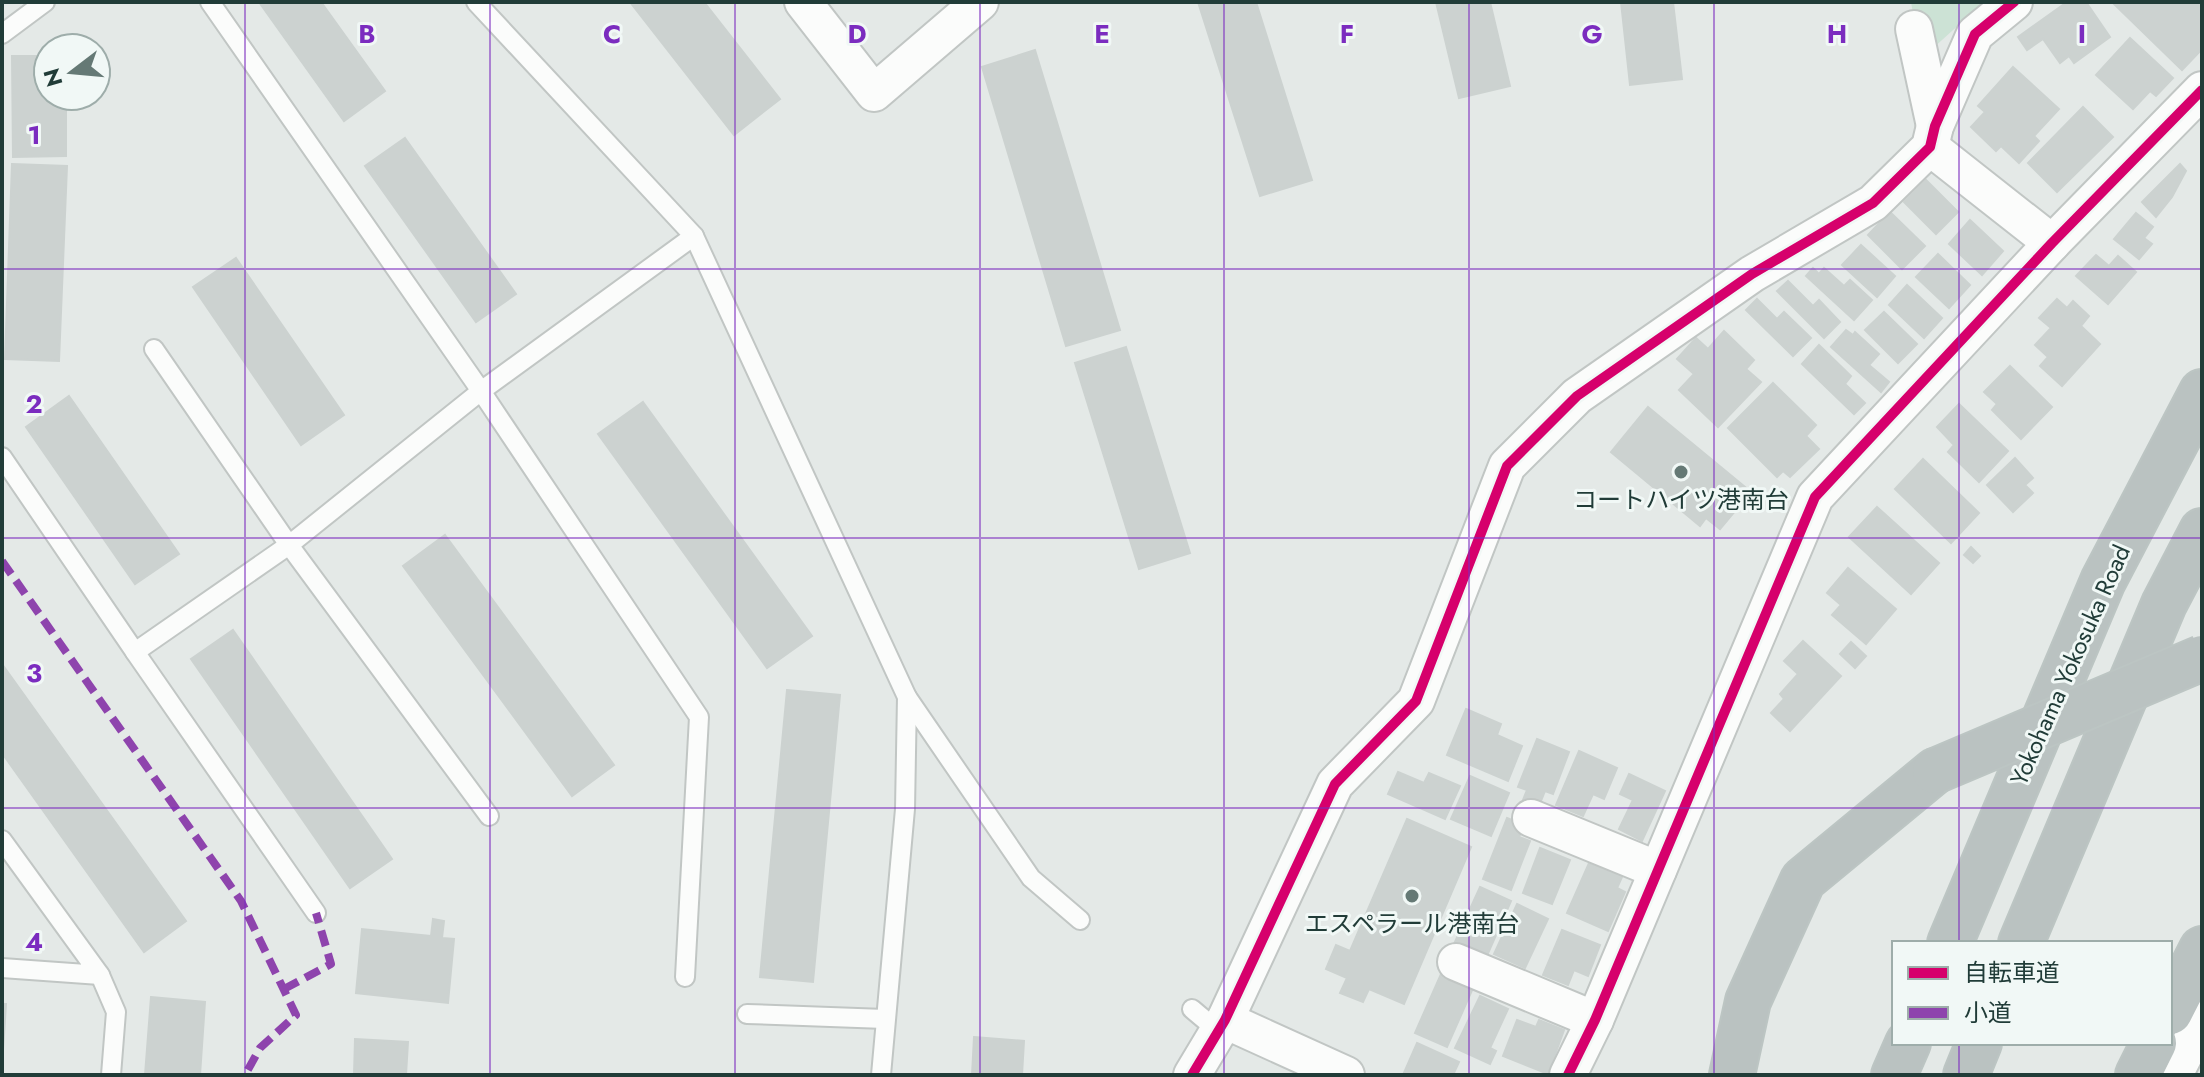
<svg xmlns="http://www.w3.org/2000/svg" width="2204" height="1077" font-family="Jost,'Noto Sans JP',sans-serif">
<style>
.green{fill:#cce2d5}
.building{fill:#ccd2d0;stroke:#ccd2d0;stroke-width:2}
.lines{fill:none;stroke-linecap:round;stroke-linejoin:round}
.service-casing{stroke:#c1c6c4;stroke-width:22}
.minor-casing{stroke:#c1c6c4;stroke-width:40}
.motorway-casing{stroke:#bcc5c3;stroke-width:48}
.service{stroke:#fbfcfb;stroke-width:18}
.minor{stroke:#fbfcfb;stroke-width:36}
.motorway{stroke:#bac2c1;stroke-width:44}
.motorway-bridge-casing{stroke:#bcc5c3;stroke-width:48;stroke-linecap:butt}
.motorway-bridge{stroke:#bac2c1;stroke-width:44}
.quiet{stroke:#8e44ad;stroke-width:8;stroke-dasharray:16 8;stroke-linecap:butt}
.cycleway-casing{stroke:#f1f8f6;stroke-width:15}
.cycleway{stroke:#d6006c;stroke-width:10}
.grid{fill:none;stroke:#7b2cbf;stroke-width:2;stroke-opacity:0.55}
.poi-dot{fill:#657975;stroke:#f1f8f6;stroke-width:3}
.labels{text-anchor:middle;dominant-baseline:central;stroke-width:6;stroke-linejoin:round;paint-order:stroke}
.poi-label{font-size:24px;fill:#213c38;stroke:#f1f8f6}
.street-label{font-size:24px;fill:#213c38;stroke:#f1f8f6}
.grid-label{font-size:26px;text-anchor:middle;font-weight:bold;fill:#7b2cbf;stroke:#f1f8f6;stroke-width:6;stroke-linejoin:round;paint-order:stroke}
</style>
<rect width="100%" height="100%" fill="#e4e9e7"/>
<!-- green -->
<path class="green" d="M1911 2H1984L1921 59Z"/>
<!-- building -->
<g class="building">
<path d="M259 2H321L385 91 344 121Z"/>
<path d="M630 2H704L780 99 734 135Z"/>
<path d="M1198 2H1256L1312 180 1260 196Z"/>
<path d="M1436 2H1490L1510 86 1459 98Z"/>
<path d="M1621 2H1673L1682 79 1630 85Z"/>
<path d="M2067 2H2086L2110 37 2074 63 2069 56 2060 63 2043 39 2027 50 2018 37Z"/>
<path d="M2112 2H2202V49L2182 70Z"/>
<path d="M2130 38 2173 78 2156 96 2150 91 2133 109 2096 75Z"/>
<path d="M1035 50 1120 330 1066 346 982 67Z"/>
<path d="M12 56H48V96H66V156L13 157Z"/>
<path d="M2013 67 2059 109 2034 136 2039 141 2019 163 2001 146 1996 151 1971 127 1985 112 1978 106Z"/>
<path d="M2083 107 2113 137 2057 192 2028 163Z"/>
<path d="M405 138 516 294 476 322 365 166Z"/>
<path d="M12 164 67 166 59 361 5 359Z"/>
<path d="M2180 164 2186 171 2172 197 2156 217 2142 202Z"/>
<path d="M1926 180 1958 212 1936 234 1904 202Z"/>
<path d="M1890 212 1925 246 1902 269 1868 235Z"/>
<path d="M2136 213 2153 227 2144 238 2152 244 2139 259 2114 239Z"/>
<path d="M1970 220 2003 251 1982 275 1949 244Z"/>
<path d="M1861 245 1895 276 1877 297 1842 265Z"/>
<path d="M1938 254 1970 285 1949 308 1916 277Z"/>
<path d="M2096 255 2109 266 2118 256 2136 272 2108 304 2076 276Z"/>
<path d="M236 258 344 415 301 445 193 287Z"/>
<path d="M1813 268 1819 274 1824 268 1844 286 1850 280 1872 300 1854 320 1806 276Z"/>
<path d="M1788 281 1813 306 1819 300 1840 322 1824 338 1777 291Z"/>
<path d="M1907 285 1942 318 1924 338 1889 305Z"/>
<path d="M1757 299 1777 319 1784 312 1811 338 1793 356 1746 310Z"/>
<path d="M2057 299 2067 308 2073 301 2089 316 2081 326 2100 344 2062 386 2040 366 2048 357 2035 345 2051 328 2039 318Z"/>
<path d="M1884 312 1917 344 1898 363 1865 330Z"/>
<path d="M1846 330 1853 335 1855 332 1879 354 1869 365 1889 382 1881 392 1831 347Z"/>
<path d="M1724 331 1754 360 1746 369 1761 382 1718 427 1679 390 1694 374 1677 359 1696 338 1708 349Z"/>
<path d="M1819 345 1851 376 1845 384 1865 403 1854 414 1802 364Z"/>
<path d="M1126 347 1190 553 1139 569 1075 363Z"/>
<path d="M2010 366 2052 407 2021 439 1992 410 1997 404 1984 392Z"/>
<path d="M1773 383 1816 425 1806 436 1819 449 1790 477 1783 471 1777 477 1728 428Z"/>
<path d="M69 396 179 554 135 584 26 427Z"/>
<path d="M643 402 812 636 767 668 598 434Z"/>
<path d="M1959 404 2008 451 1979 482 1948 452 1954 445 1937 427Z"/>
<path d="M1648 407 1751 492 1720 529 1706 518 1700 526 1611 452Z"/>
<path d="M2015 458 2033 478 2025 485 2033 493 2013 512 1987 485Z"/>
<path d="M1923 459 1979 513 1951 543 1895 489Z"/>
<path d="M1877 507 1939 563 1911 594 1849 537Z"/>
<path d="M445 535 614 765 572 796 403 566Z"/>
<path d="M1971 547 1980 556 1973 563 1964 555Z"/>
<path d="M1848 568 1896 609 1866 644 1832 615 1841 605 1827 593Z"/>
<path d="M233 630 392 859 350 888 191 659Z"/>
<path d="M1803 641 1841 676 1790 731 1771 713 1784 699 1780 694 1798 674 1784 661Z"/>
<path d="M1851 642 1866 656 1855 668 1840 654Z"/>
<path d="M2 664 186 921 144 952 2 753Z"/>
<path d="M787 690 840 695 813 982 760 977Z"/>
<path d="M1466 709 1501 724 1497 735 1522 746 1508 781 1447 755Z"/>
<path d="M1537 739 1569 752 1553 794 1545 791 1539 806 1523 800 1527 790 1518 787Z"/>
<path d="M1579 751 1617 768 1604 799 1593 794 1583 816 1556 805Z"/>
<path d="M1398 772 1424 783 1429 773 1460 786 1445 819 1388 794Z"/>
<path d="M1629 774 1665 791 1642 841 1619 829 1633 800 1620 794Z"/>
<path d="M1470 776 1509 793 1491 836 1451 819Z"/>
<path d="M1507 818 1524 825 1519 837 1530 841 1511 890 1483 879Z"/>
<path d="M1407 819 1471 847 1404 1004 1369 989 1363 1002 1340 993 1347 978 1326 969 1336 945 1350 951Z"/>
<path d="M1540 848 1570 860 1552 904 1523 893Z"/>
<path d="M1589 863 1622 877 1617 888 1625 892 1608 931 1567 913Z"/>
<path d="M1480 887 1511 901 1486 958 1454 944Z"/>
<path d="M1517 904 1548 919 1525 968 1494 954Z"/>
<path d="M433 919 444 921 442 938 454 939 448 1003 356 993 362 929 431 936Z"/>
<path d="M1562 930 1600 945 1588 976 1574 970 1568 985 1543 975Z"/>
<path d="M1441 974 1473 988 1447 1047 1415 1033Z"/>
<path d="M1480 996 1508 1009 1490 1048 1496 1051 1490 1064 1455 1048Z"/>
<path d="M151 997 205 1002 200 1075H145Z"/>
<path d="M2 1004H6L2 1066Z"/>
<path d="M1517 1020 1536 1027 1539 1020 1564 1030 1548 1074 1503 1056Z"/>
<path d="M974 1037 1024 1041 1022 1075H972Z"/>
<path d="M355 1039 408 1042 406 1075H354Z"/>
<path d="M1417 1043 1459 1062 1453 1075H1403Z"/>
</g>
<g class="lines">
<!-- service casing -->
<g class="service-casing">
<g id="service">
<path d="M210 2 481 391 699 717 685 977"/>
<path d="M476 2 694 236 907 697 905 809 881 1075"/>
<path d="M2 34 45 2"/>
<path d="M154 349 289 545 489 816"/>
<path d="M2 457 135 652 289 545 481 391 694 236"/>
<path d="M135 652 316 913"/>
<path d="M907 697 1031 878 1080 920"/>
<path d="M2 840 100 975 2 968"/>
<path d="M100 975 116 1012 111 1075"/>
<path d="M1192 1009 1218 1031"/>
<path d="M747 1014 885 1019"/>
</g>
</g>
<!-- minor casing -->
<g class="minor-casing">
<g id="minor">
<path d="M803 2 874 93 980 2"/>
<path d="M1914 29 1935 126"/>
<path d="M1930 147 2052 243"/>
<path d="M1531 818 1658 870"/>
<path d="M1456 962 1595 1020"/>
<path d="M1225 1020 1346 1075"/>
<path d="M1192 1075 1225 1020 1335 784 1416 701 1507 466 1577 396 1752 274 1873 203 1930 147 1935 126 1975 34 2014 2"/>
<path d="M1568 1075 1595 1020 1815 497 2052 243 2202 90"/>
<path d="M2174 1075 2202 1020"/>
</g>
</g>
<!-- motorway casing -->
<g class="motorway-casing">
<g id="motorway">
<path d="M1950 943 2103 581 2202 392"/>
<path d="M2021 943 2164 604 2202 531"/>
<path d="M2170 1012 2202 949"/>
<path d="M1732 1075 1748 1001 1803 880 1935 771"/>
<path d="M1894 1075 1908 1043"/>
<path d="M1966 1075 1979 1043"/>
<path d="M2138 1075 2154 1043"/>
</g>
</g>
<!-- service -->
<use href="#service" class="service"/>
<!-- minor -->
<use href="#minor" class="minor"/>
<!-- motorway -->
<use href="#motorway" class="motorway"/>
<!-- motorway-bridge casing -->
<g class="motorway-bridge-casing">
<path id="motorway-bridge" d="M1935 771 2202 658"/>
</g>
<!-- motorway-bridge -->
<use href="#motorway-bridge" class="motorway-bridge"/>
<!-- quiet -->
<g class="quiet">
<path d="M2 561 241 901 296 1015 260 1048 245 1075"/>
<path d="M284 989 331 964 316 913"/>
</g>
<!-- cycleway casing -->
<g class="cycleway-casing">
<g id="cycleway">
<path d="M1192 1075 1225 1020 1335 784 1416 701 1507 466 1577 396 1752 274 1873 203 1930 147 1935 126 1975 34 2014 2"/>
<path d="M1568 1075 1595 1020 1815 497 2052 243 2202 90"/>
</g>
</g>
<!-- cycleway -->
<use href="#cycleway" class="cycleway"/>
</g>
<!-- grid -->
<path class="grid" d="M245 2V1075M490 2V1075M735 2V1075M980 2V1075M1224 2V1075M1469 2V1075M1714 2V1075M1959 2V943M2 269H2202M2 538H2202M2 808H2202M1959 1043V1075"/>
<!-- markers -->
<g class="poi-dot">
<circle cx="1681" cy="472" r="8"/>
<circle cx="1412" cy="896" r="8"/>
</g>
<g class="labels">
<!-- poi labels -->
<g class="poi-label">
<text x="1681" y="499">コートハイツ港南台</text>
<text x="1412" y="923">エスペラール港南台</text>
</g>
<!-- street labels -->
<g class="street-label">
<text transform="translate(2070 665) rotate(-66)">Yokohama Yokosuka Road</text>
</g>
</g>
<g class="grid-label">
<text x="367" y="43">B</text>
<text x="612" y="43">C</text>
<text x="857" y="43">D</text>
<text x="1102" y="43">E</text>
<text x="1347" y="43">F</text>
<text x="1592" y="43">G</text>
<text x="1837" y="43">H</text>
<text x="2082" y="43">I</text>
<text x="34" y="144">1</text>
<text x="34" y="413">2</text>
<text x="34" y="682">3</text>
<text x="34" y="951">4</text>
</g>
<!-- border -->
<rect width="2204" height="1077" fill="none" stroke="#213c38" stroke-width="8"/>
<!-- legend -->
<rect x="1892" y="941" width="280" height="104" fill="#f1f8f6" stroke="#9eadaa" stroke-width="2"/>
<rect x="1908" y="967" width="40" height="12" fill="#d6006c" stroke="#9eadaa" stroke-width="2"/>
<text x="1964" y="981" font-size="24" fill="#213c38">自転車道</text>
<rect x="1908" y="1007" width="40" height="12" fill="#8e44ad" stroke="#9eadaa" stroke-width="2"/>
<text x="1964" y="1021" font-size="24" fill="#213c38">小道</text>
<!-- north arrow -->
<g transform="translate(72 72) rotate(254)"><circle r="38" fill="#f1f8f6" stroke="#9eadaa" stroke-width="2"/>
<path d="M0-6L14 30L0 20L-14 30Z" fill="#657975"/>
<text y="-12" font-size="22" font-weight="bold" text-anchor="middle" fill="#213c38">N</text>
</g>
</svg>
